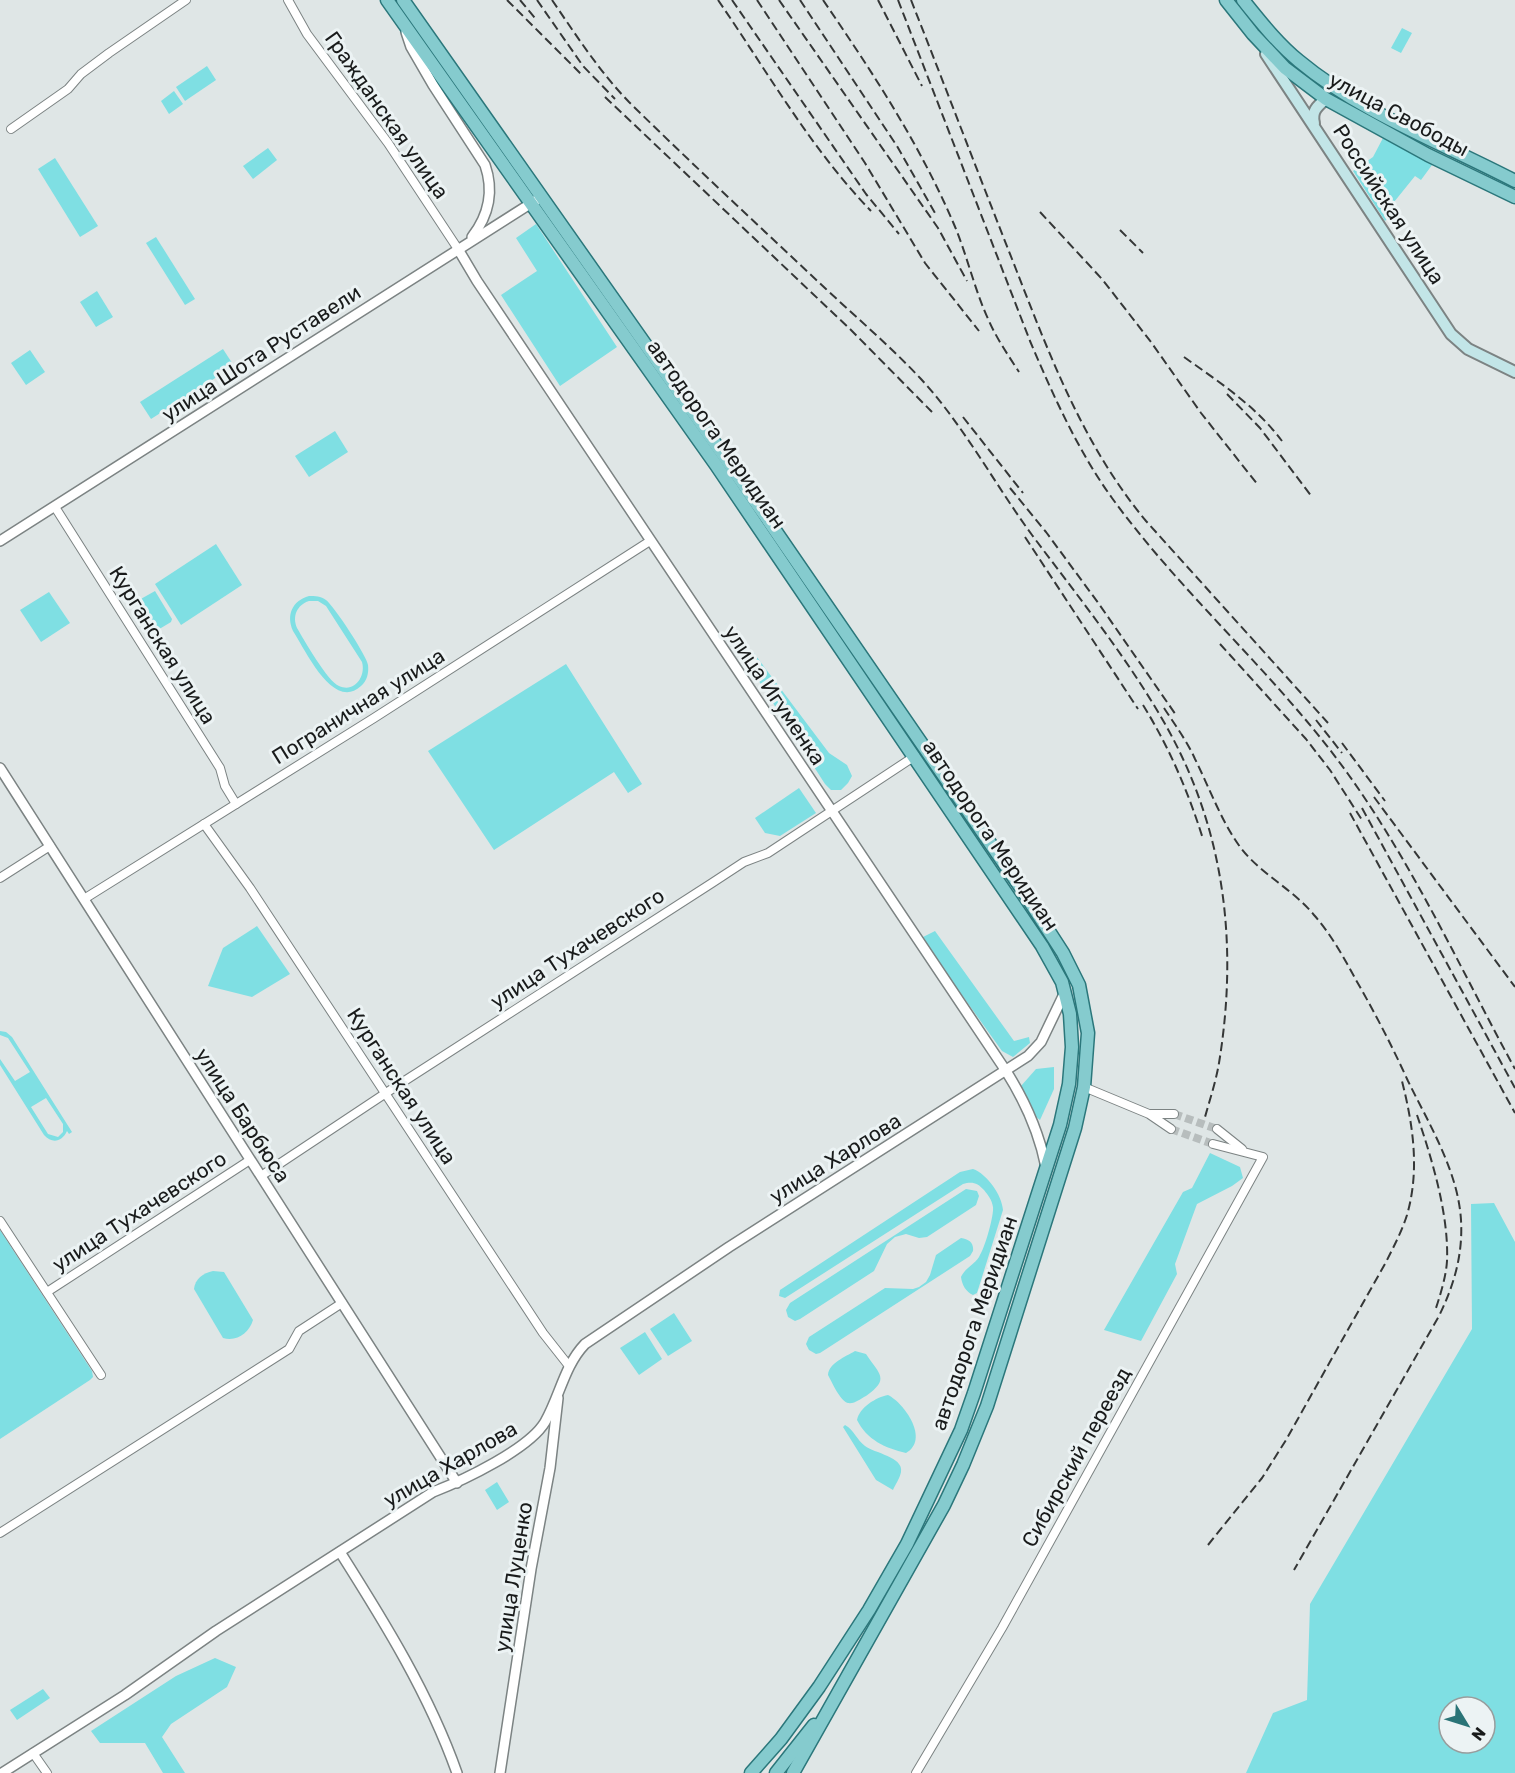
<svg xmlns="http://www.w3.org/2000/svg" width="1515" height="1773" font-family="Rubik,sans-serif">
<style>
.green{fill:#7fdfe3;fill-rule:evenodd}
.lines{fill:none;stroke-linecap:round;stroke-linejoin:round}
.minor-tunnel{stroke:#b7bdbd;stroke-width:8;stroke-dasharray:8 4;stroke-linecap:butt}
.minor-casing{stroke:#7c8383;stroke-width:10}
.tertiary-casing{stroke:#7c8383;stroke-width:12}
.secondary-casing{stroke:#7c8383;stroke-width:14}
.primary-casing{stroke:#2b777b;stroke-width:15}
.minor{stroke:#fff;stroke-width:8}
.tertiary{stroke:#fff;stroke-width:9}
.secondary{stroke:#c2e5e7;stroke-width:10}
.primary{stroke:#85cbce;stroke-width:12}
.rail{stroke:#353737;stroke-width:2;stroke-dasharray:9 4.5;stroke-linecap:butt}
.labels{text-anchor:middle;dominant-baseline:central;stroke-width:6;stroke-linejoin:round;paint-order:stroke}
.street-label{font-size:21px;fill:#191b1b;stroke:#ecf3f4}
</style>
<rect width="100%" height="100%" fill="#dfe6e6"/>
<!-- green -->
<g class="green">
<path d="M1402 28 1412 33 1401 53 1391 48Z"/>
<path d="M207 66 216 80 185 101 176 87Z"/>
<path d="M174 91 183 104 169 114 161 101Z"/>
<path d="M1383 138 1432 165 1421 180 1415 176 1390 207 1394 211 1385 221 1353 171 1373 157Z"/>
<path d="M268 148 277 160 253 179 243 166Z"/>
<path d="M55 158 98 226 80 237 38 169Z"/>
<path d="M536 224 617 347 560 386 501 295 537 271 516 238Z"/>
<path d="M156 237 195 299 185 305 146 243Z"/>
<path d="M97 291 113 317 96 327 80 302Z"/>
<path d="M223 349 234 366 151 419 140 402Z"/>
<path d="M30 350 45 372 26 385 11 363Z"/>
<path d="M335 431 348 452 309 477 295 456Z"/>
<path d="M216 544 242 585 181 625 155 584Z"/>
<path d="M155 591 172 619 171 622 156 631 153 629 137 603 139 600Z"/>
<path d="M49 592 70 623 41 642 20 610Z"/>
<path d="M309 596C315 596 321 596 326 600 334 606 367 656 368 665 369 673 367 681 361 686 333 712 305 649 293 631 286 615 292 601 309 596ZM309 601H318L326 606 362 662C366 676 355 693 339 686 328 682 304 640 297 628 292 616 297 605 309 601Z"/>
<path d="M753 652 829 753 847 765 852 776 848 783 841 790H831L825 784 744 658Z"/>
<path d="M566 664 642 784 628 793 614 772 494 850 428 751Z"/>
<path d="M799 788 816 813 780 836 765 833 755 818Z"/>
<path d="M257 926 290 974 252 997 208 986 223 948Z"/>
<path d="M935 931 1014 1041 1029 1037 1030 1043 1013 1057 1002 1051 921 938Z"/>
<path d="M0 1031 6 1032 12 1037 72 1132 69 1134 67 1131C62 1142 52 1144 44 1135L0 1065V1059L15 1081 30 1072 8 1038 0 1035ZM46 1098 63 1124V1132L58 1137 48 1134 31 1107Z"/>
<path d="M1054 1067V1089L1040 1120 1035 1116 1021 1086 1036 1069Z"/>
<path d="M1210 1153 1240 1167 1243 1178 1232 1186 1197 1204 1175 1264 1177 1274 1141 1341 1104 1330 1183 1192 1192 1188Z"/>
<path d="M973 1169C987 1174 1002 1195 1003 1210L977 1293 973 1295C966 1292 962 1285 961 1277 965 1268 974 1265 979 1257 985 1248 994 1216 993 1207 992 1200 988 1195 984 1190 978 1183 972 1181 963 1184L785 1298 779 1296 780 1290 960 1172Z"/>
<path d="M966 1189 977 1191 979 1196 976 1205 927 1237 919 1238 906 1234 895 1237 887 1244 874 1271 800 1319 795 1321 788 1317 786 1310 790 1303Z"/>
<path d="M1494 1203 1515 1242V1773H1246L1273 1713 1307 1700 1310 1604 1472 1329 1471 1204ZM1449 1707H1485V1743H1449Z"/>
<path d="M0 1230 92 1371 93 1377 90 1380 0 1439Z"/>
<path d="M961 1238C969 1239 974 1243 973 1251L970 1256 820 1353 816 1354 809 1350 806 1344 809 1337 885 1288 913 1289 919 1287 926 1282 930 1275 936 1255Z"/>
<path d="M213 1271 224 1272 253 1320C249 1333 237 1342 223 1338L194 1289C195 1279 203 1273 213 1271Z"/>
<path d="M674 1313 692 1341 668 1356 650 1329Z"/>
<path d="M645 1332 662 1359 639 1375 620 1348Z"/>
<path d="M855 1351 866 1354C880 1375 890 1379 866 1396 860 1399 855 1404 848 1403 840 1401 832 1382 828 1375 829 1363 845 1357 855 1351Z"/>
<path d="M888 1395C904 1403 930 1439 906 1453 885 1448 867 1440 857 1420 859 1408 876 1397 888 1395Z"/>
<path d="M845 1425C854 1430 857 1440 865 1446 874 1453 904 1457 901 1472 900 1478 895 1485 893 1490L876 1480 843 1427Z"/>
<path d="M497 1482 509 1502 497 1510 485 1490Z"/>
<path d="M215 1658 236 1667 227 1687 171 1724 162 1737 185 1773H163L145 1743H100L91 1731 176 1676Z"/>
<path d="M43 1689 50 1698 17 1720 10 1710Z"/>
</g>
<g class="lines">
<!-- minor-tunnel -->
<g class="minor-tunnel">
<path d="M1174 1114 1217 1129"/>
<path d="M1171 1129 1213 1144"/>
</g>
<!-- minor casing -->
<g class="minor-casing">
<g id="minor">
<path d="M288 0 307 34 388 143 458 249"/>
<path d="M11 129 68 89 81 74 109 53 186 0"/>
<path d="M55 507 220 768 225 786 236 804"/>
<path d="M204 824 250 888 543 1333 569 1366"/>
<path d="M0 878 50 846"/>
<path d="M84 899 374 718 650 541"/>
<path d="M1084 1087 1149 1114 1171 1129"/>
<path d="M1151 1114H1174"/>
<path d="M1217 1129 1242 1149"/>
<path d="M261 1176 392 1089 712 883 744 862 768 853 915 756"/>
<path d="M0 1221 101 1375"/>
<path d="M47 1292 250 1160"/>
<path d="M0 1533 289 1349 299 1331 342 1303"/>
<path d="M33 1753 47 1773"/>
<path d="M916 1773 1002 1628 1263 1157 1213 1144"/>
</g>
</g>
<!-- tertiary casing -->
<g class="tertiary-casing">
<g id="tertiary">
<path d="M406 32 411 47 433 85 485 165C494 191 489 215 472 237"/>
<path d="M458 249 477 281 1006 1071C1025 1101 1039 1132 1046 1167"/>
<path d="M0 541 541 197"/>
<path d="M0 768 457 1483"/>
<path d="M340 1552C385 1623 429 1694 457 1773"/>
<path d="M2 1773 125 1695 216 1631 433 1492C464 1480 529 1449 545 1422 560 1396 564 1366 585 1344L729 1247 1028 1056 1041 1042 1065 992"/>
<path d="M500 1773 531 1569 550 1468 558 1398"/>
</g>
</g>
<!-- secondary casing -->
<g class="secondary-casing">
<g id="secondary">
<path d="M1266 54 1451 334 1468 349 1515 372"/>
<path d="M1314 123C1311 112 1317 106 1326 99"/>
</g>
</g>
<!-- primary casing -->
<g class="primary-casing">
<g id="primary">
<path d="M387 0 716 465 1042 946 1062 982 1070 1014 1072 1047 1069 1084 1060 1125 974 1393 961 1430 907 1544 869 1610 819 1687 781 1739 751 1773"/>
<path d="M403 0 726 459 1023 891 1063 953 1079 985 1088 1033 1084 1087 1075 1128 987 1406 963 1465 944 1505 793 1773"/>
<path d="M1226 0 1253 34 1285 68 1326 99 1428 155 1515 197"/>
<path d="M1243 0C1260 21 1277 43 1299 61 1360 112 1444 144 1515 181"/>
<path d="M776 1773 814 1725"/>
</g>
</g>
<!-- minor -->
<use href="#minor" class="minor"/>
<!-- tertiary -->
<use href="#tertiary" class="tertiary"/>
<!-- secondary -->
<use href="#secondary" class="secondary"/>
<!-- primary -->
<use href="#primary" class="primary"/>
<!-- rail -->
<g class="rail">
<path d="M507 0 583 76"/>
<path d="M520 0 535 18"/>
<path d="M537 0 583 66 615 99"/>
<path d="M552 0C576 35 599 71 629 102 693 165 760 227 826 289 858 319 891 347 921 379 964 426 994 483 1032 535 1076 594 1123 652 1161 717 1224 824 1239 941 1219 1063 1216 1081 1210 1099 1205 1117"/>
<path d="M718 0C767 71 811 149 871 211"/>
<path d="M732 0 866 194 899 234"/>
<path d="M757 0 865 163 925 263 979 331"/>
<path d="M779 0 938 228 967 281"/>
<path d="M800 0 897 146 935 213"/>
<path d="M823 0C871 70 919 143 953 222 967 254 974 289 989 321 997 339 1008 355 1019 372"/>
<path d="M878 0 922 86"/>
<path d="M898 0 1030 341C1053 395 1078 451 1112 498 1183 596 1277 675 1348 774 1414 866 1461 970 1515 1069"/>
<path d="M911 0C945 86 978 173 1012 259 1048 351 1082 444 1146 521L1328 723"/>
<path d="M605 97 851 330 932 412"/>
<path d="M1040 212 1102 279 1151 342 1201 413 1258 485"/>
<path d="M1120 230 1143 253"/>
<path d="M1184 357C1219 382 1256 406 1282 441"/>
<path d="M1227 394 1260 428 1312 497"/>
<path d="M963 417 1023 493"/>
<path d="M1010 488 1046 532 1099 604 1176 715"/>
<path d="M1025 537 1138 709"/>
<path d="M1220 644 1306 739 1330 770 1362 820"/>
<path d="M1143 705C1169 747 1188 791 1203 839"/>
<path d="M1164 708C1175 725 1187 741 1195 759 1209 787 1220 818 1238 844 1258 873 1292 888 1314 915 1331 934 1344 958 1356 980 1375 1013 1392 1046 1408 1081 1429 1124 1458 1171 1461 1220 1463 1255 1454 1285 1439 1316L1294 1570"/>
<path d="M1316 720 1342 753"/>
<path d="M1342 743 1385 801"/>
<path d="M1374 797 1515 987"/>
<path d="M1362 808 1515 1088"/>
<path d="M1350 813 1515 1113"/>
<path d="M1417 1115C1432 1159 1449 1215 1447 1261 1446 1277 1440 1296 1435 1311"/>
<path d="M1208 1545 1262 1478 1286 1440 1386 1262C1394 1246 1402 1231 1407 1215 1420 1170 1413 1125 1402 1081"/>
</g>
</g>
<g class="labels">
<!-- street labels -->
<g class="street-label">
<text transform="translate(1399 114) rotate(28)">улица Свободы</text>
<text transform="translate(387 115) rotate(55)">Гражданская улица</text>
<text transform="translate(1389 204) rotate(57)">Российская улица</text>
<text transform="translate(261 353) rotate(-33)">улица Шота Руставели</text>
<text transform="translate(717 434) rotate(55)">автодорога Меридиан</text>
<text transform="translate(163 645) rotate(58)">Курганская улица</text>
<text transform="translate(775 695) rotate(56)">улица Игуменка</text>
<text transform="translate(358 706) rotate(-32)">Пограничная улица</text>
<text transform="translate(991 835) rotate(56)">автодорога Меридиан</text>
<text transform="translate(577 948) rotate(-33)">улица Тухачевского</text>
<text transform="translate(402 1086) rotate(57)">Курганская улица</text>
<text transform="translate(243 1115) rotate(57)">улица Барбюса</text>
<text transform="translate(835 1158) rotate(-32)">улица Харлова</text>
<text transform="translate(139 1211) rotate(-33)">улица Тухачевского</text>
<text transform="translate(974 1323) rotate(-71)">автодорога Меридиан</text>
<text transform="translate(1076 1457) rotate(-61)">Сибирский переезд</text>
<text transform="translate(450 1464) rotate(-30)">улица Харлова</text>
<text transform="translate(513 1577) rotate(-81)">улица Луценко</text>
</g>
</g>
<!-- north arrow -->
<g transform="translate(1467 1725) rotate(128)"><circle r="28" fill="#ecf3f4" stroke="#989d9d" stroke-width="1.5"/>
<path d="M0-4.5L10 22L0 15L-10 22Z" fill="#2a7477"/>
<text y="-9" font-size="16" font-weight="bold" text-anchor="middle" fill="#191b1b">N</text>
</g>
</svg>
